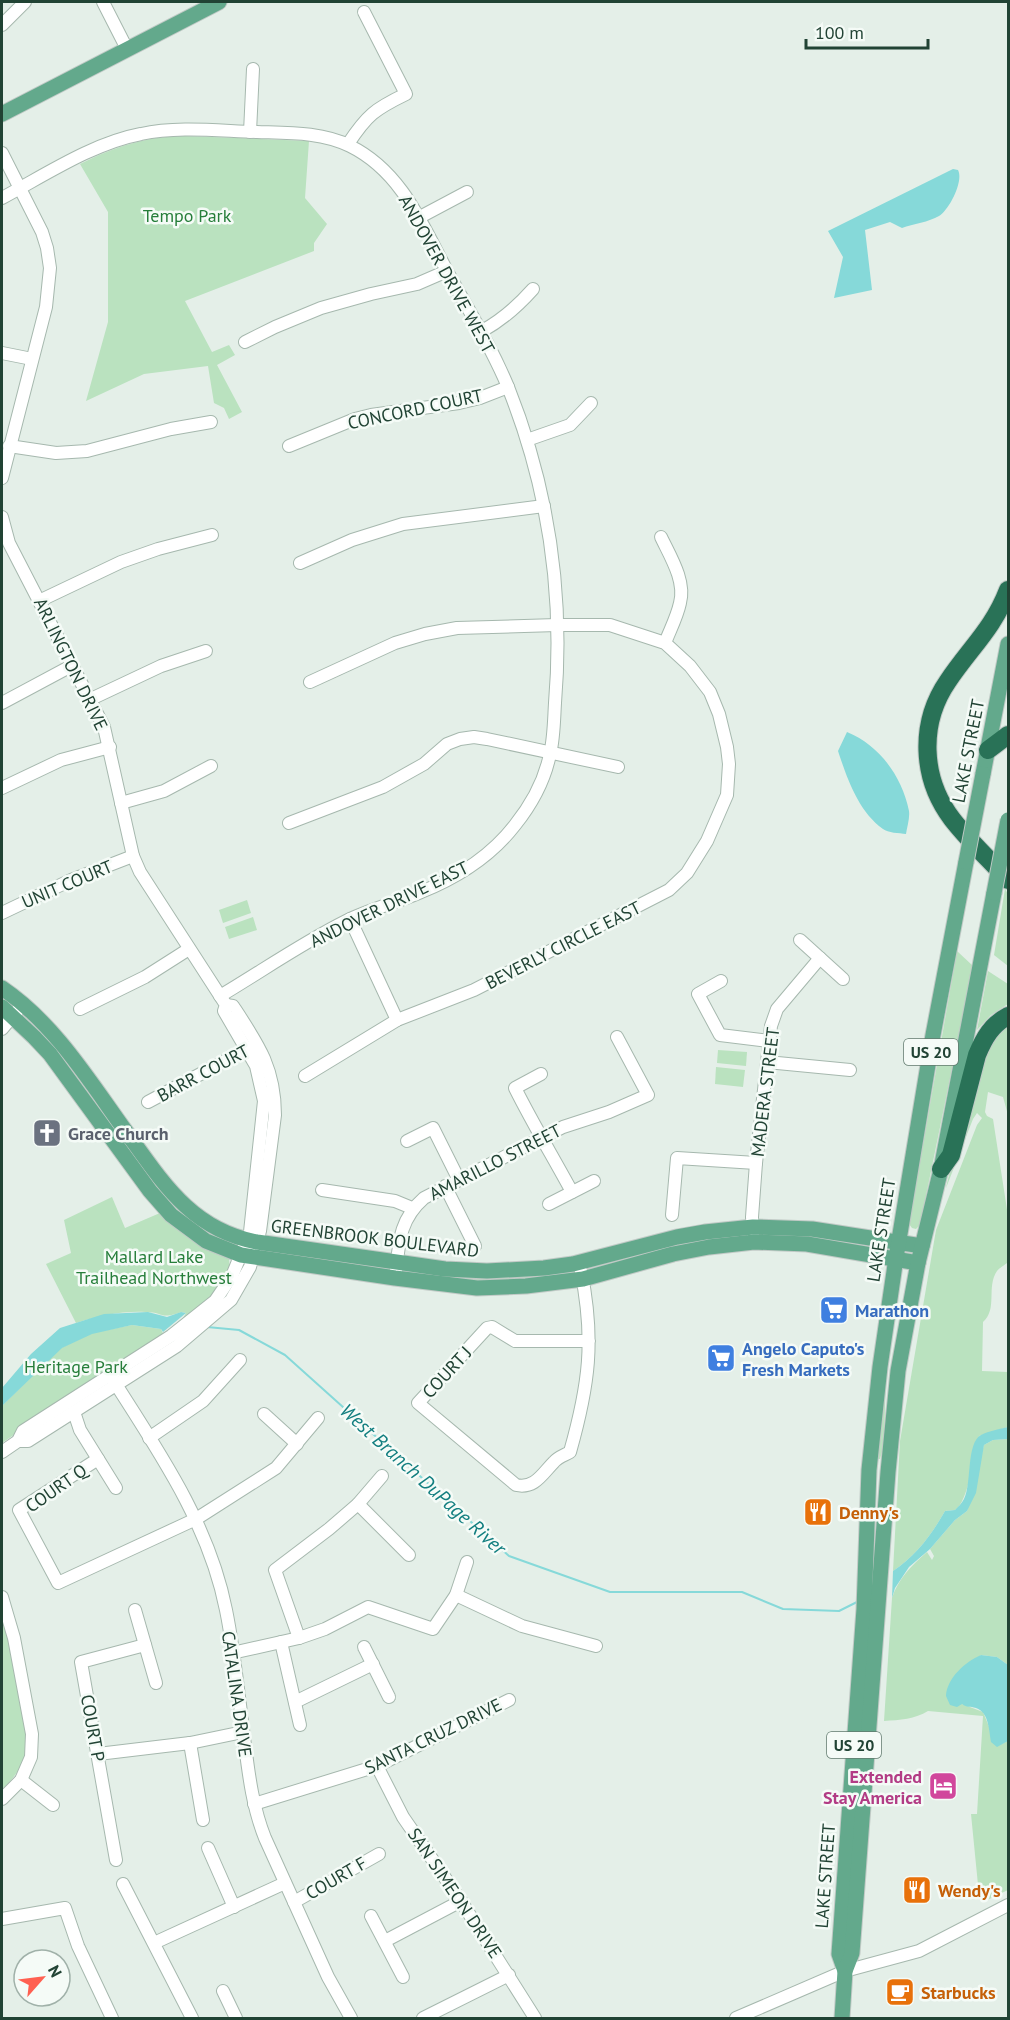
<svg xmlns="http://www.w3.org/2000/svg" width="1010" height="2020" font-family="'PT Sans',sans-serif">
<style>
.green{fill:#bae2bf}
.water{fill:#86d9d9}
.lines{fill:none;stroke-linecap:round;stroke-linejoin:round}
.stream{stroke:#86d9d9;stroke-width:2}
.minor-casing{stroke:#a6b8ae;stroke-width:14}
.major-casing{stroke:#c1cac6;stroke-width:17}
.highway-casing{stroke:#c1cac6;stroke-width:20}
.minor{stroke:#fff;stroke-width:12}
.major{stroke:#63a98c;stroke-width:15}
.highway{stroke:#297257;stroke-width:18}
.major-bridge-casing{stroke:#c1cac6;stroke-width:17;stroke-linecap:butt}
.major-bridge{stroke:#63a98c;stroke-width:15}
.labels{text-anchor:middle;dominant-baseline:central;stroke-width:5;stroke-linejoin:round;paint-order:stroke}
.shield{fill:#f5fbf7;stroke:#617a6e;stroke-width:1.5}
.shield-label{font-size:16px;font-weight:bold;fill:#214334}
.park-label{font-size:18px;fill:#267e3a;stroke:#f5fbf7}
.street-label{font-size:18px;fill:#214334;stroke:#f5fbf7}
.worship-label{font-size:18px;font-weight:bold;fill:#5b616d;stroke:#f5fbf7;text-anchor:start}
.shop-label{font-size:18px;font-weight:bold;fill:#366cbe;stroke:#f5fbf7;text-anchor:start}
.food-label{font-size:18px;font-weight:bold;fill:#c56008;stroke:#f5fbf7;text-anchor:start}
.hotel-label{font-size:18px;font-weight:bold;fill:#b23c85;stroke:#f5fbf7;text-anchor:end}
.water-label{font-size:20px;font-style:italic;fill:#137f80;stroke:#f5fbf7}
</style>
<rect width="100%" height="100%" fill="#e4efe8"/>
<!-- green -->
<g class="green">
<path d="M185 136 309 141 305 198 327 224 314 243V251L185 301 212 352 229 345 235 355 217 365 242 412 229 419 224 408 214 403 208 366 144 374 86 401 108 322V212L80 164C114 147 147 136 185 136Z"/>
<path d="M1005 889 1008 894V966L994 955Z"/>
<path d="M247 900 251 913 223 923 219 910Z"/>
<path d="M253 917 257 930 229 939 225 927Z"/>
<path d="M957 951 973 966 920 1225 916 1229 912 1228 909 1224Z"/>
<path d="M988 971 1008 984V1004L991 1015 977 1030Z"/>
<path d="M1008 1025V1115L1003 1097 988 1092 985 1112 987 1116 993 1119 1008 1216V1262C1005 1265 999 1268 997 1271 986 1287 998 1309 983 1322L982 1371 1008 1372V1427L979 1436C975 1452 968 1503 955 1510 954 1510 945 1511 945 1511 932 1534 916 1556 893 1571L900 1441 936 1230 977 1125 982 1118 977 1113 973 1119 946 1188C956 1150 977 1045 1008 1025Z"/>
<path d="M718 1050 747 1052 746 1066 717 1063Z"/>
<path d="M716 1067 745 1070 743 1087 715 1084Z"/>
<path d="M112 1197 125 1228 160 1213 229 1259C233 1287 202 1306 182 1320L186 1313 181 1312C160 1320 164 1312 145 1312 121 1311 99 1316 76 1323L46 1264 71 1253 64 1220Z"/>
<path d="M419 1270 565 1271 566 1276 488 1282 417 1276Z"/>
<path d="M132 1325 161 1329 165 1338 67 1398 2 1443V1406L61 1348 92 1333Z"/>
<path d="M886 1370 884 1445 880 1459H877Z"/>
<path d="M1008 1439V1665L997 1657 981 1655 949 1685 962 1704 983 1712 997 1746 1008 1741V1890L983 1902 979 1895 971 1814H977L983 1716 928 1711C915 1719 900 1720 884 1721L892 1598C898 1579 912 1565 927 1552L932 1560 934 1556 930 1549 955 1520 967 1511 984 1445 993 1440Z"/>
<path d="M2 1611 5 1618C10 1647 32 1726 26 1751 23 1766 13 1780 2 1789Z"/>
</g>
<!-- water -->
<g class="water">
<path d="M953 169 958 170C964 181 949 210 939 216 929 222 913 224 902 228L890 222 865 230 872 290 834 298 843 257 828 231Z"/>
<path d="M847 732C879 745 902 776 909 811 910 818 907 827 906 834 899 833 888 833 883 829 858 811 847 778 838 751Z"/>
<path d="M148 1312 167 1317 181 1312 186 1313 163 1332 161 1329 132 1325 92 1334 62 1348 2 1406V1388L31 1354 60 1328 104 1314Z"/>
<path d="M1008 1427V1439L993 1440 984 1445 976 1493 967 1511 955 1520 930 1549 909 1567 895 1588 892 1598 893 1571C916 1556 932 1534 945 1511L955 1510C958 1507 962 1503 964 1499 972 1483 966 1443 981 1435 989 1431 1000 1429 1008 1427Z"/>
<path d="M981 1655 997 1657 1008 1665V1741L997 1747 991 1742C989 1731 989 1712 976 1708 970 1706 967 1708 962 1704L957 1707 950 1705 946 1696C947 1678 965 1662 981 1655Z"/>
</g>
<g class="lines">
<!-- stream -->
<path class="stream" d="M207 1327 239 1330 285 1355 509 1556 610 1592H742L783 1609 839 1611 859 1601"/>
<!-- minor casing -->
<g class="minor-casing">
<g id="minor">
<path d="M103 2 127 49"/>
<path d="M2 25 25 2"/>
<path d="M250 132 253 69"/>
<path d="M348 144C367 115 375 109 406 94L364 12"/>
<path d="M2 153 42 232 47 248 50 268 46 307 2 478"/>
<path d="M2 198C45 175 93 143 141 134 178 126 219 131 257 132 288 133 322 132 350 146 401 171 422 224 447 271 468 309 491 346 508 387 548 487 564 595 555 703 554 719 554 738 550 754 545 779 531 805 515 825 491 856 456 878 421 892 396 903 370 909 346 921 302 943 262 971 220 996"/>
<path d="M420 217 467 192"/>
<path d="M482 331C502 320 517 307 533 289"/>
<path d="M245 342 275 327 321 308 371 294 417 284 447 271"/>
<path d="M2 353 32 359"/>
<path d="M527 440 570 425 591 403"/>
<path d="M9 446 56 453 87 451 171 429 211 422"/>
<path d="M289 446 355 419 371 415 459 403 480 398 508 387"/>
<path d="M2 517 9 543 104 727 133 856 140 872 226 1005 224 1011 256 1066 264 1101 250 1232 232 1276 215 1301 171 1336 23 1431 18 1441 2 1452"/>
<path d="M661 537C670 556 686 581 680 603 677 617 670 630 665 643"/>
<path d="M300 563 352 540 403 524 544 506"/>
<path d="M39 601 121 562 158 549 212 535"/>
<path d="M91 699 161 666 206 651"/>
<path d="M2 703 73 665"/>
<path d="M2 788 61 760 110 747"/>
<path d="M121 803 164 791 211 766"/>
<path d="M289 823 383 787 424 764 447 744 460 739 474 737 487 739 618 767"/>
<path d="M2 913 71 880 133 856"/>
<path d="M350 919 397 1020"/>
<path d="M800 940 843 979"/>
<path d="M721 981 698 994 720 1035 769 1041"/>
<path d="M80 1009 145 977 189 949"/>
<path d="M2 1029 18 1010"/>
<path d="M767 1062 850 1070"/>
<path d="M541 1074 515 1088C533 1124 553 1157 572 1192"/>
<path d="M305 1076 397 1020 474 990 669 890 687 873 707 841 727 795 729 764 727 747 719 714 710 692 690 666 665 643 610 625H557L457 628 425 634 395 643 310 682"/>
<path d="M148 1102 253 1046"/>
<path d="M407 1141 433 1128 459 1180"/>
<path d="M445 1186 475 1246"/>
<path d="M322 1190 395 1201 412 1208"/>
<path d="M549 1204 594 1181"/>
<path d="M672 1215 677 1158 756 1163"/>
<path d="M753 1236 752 1217 756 1163 771 1026 777 1009 820 958"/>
<path d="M396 1271C399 1241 400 1219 424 1198L563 1127 609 1112 648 1095 617 1037"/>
<path d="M581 1271C595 1340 589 1385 570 1452 565 1455 558 1457 554 1462 542 1474 535 1489 516 1485L418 1403 487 1328 492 1327 515 1341H589"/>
<path d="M110 1375C157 1449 209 1523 226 1610 235 1654 239 1700 245 1745 249 1777 253 1808 265 1838L328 1977 351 2018"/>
<path d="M74 1412 80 1430 116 1488"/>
<path d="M264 1414 297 1444"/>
<path d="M149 1438 203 1401 240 1360"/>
<path d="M18 1441H28L177 1346 231 1300 250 1267 260 1231 275 1115C275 1068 258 1044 233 1006L226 1005"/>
<path d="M98 1459 19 1510 58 1583 196 1519 276 1468 318 1418"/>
<path d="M358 1504 409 1555"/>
<path d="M456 1595 522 1626 596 1646"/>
<path d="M2 1597 14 1638 32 1734 31 1757 21 1780 2 1799"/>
<path d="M135 1610 156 1683"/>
<path d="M299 1638 275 1570 329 1529 358 1504 382 1476"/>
<path d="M281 1642 300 1725"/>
<path d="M364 1647 389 1697"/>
<path d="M232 1653 299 1638 325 1629 368 1607 433 1629 456 1595 467 1562"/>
<path d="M295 1702 373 1664"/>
<path d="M190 1743 203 1820"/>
<path d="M98 1754 190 1743 243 1732"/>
<path d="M377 1766 403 1817 461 1901 535 2018"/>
<path d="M21 1780 53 1805"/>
<path d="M254 1804 377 1766 509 1700"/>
<path d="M208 1848 234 1907"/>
<path d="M116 1860 81 1662 145 1645"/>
<path d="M123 1884 192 2018"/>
<path d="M294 1902 379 1854"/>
<path d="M371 1916 403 1977"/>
<path d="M2 1919 65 1908 78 1946 112 2018"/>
<path d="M385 1941 461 1901"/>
<path d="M154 1943 285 1883"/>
<path d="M223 1991 236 2018"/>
<path d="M423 2018 509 1975"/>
<path d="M736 2018 845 1971 919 1951 1008 1905"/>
</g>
</g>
<!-- major casing -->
<g class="major-casing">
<g id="major">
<path d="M2 114 219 2"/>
<path d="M983 774 1008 644"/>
<path d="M2 988C55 1024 90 1082 127 1133 163 1183 192 1230 257 1242L445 1269 487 1271 544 1268 573 1264 677 1237 705 1232 753 1227 812 1229 922 1246"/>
<path d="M2 1007 34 1037 50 1054 150 1191 171 1215 206 1241 241 1255 395 1278 477 1288 526 1286 583 1279 673 1254 709 1247 754 1242 807 1244 918 1263"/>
<path d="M845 1971 839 1954 864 1609 869 1470 880 1367 896 1258 933 1035 966 862"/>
<path d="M842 2018 845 1971 852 1953 888 1472 898 1371 918 1263 941 1169 994 893"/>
</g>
</g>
<!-- highway casing -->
<g class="highway-casing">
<g id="highway">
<path d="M1008 590C993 629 970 648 948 681 919 723 921 778 952 819 969 841 990 860 1008 880"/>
<path d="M988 750 1008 735"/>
<path d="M941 1169 951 1155 977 1055C984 1038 992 1024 1008 1016"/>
</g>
</g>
<!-- minor -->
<use href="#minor" class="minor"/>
<!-- major -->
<use href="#major" class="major"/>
<!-- highway -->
<use href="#highway" class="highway"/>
<!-- major-bridge casing -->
<g class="major-bridge-casing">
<g id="major-bridge">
<path d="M966 862 983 774"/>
<path d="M994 893 1008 820"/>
</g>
</g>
<!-- major-bridge -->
<use href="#major-bridge" class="major-bridge"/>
</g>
<!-- icons -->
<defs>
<g id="church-square" transform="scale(1.5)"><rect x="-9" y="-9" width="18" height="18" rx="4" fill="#6b7280" stroke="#f5fbf7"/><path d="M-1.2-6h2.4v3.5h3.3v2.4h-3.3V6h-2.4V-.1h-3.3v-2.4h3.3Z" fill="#fff"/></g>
<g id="supermarket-square" transform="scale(1.5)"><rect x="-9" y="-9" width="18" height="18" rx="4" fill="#3f7fe0" stroke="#f5fbf7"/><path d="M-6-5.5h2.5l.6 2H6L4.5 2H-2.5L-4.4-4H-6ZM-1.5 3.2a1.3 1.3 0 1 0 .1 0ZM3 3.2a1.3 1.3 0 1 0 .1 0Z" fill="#fff"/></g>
<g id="restaurant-square" transform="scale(1.5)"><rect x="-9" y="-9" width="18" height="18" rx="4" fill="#e8710a" stroke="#f5fbf7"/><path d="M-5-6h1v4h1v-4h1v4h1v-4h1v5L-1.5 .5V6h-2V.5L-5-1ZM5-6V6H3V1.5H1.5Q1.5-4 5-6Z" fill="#fff"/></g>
<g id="hotel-square" transform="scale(1.5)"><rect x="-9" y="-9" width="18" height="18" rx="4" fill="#d1479c" stroke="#f5fbf7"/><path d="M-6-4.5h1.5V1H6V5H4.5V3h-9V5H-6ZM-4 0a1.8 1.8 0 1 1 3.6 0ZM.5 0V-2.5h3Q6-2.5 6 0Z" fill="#fff"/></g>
<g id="cafe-square" transform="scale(1.5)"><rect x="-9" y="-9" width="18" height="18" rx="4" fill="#e8710a" stroke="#f5fbf7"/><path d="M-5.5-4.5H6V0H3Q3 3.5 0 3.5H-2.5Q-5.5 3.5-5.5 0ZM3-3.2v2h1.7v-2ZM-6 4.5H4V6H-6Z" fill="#fff"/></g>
</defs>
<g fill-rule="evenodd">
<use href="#church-square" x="47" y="1133"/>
<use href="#supermarket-square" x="834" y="1310"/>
<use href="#supermarket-square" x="721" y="1358"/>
<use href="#restaurant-square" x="818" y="1512"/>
<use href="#hotel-square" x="943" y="1786"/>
<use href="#restaurant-square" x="917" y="1890"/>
<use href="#cafe-square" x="900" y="1992"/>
</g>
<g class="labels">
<!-- shield labels -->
<g class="shield">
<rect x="904" y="1039" width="54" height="26" rx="4.5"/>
<rect x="827" y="1732" width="54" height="26" rx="4.5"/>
</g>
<g class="shield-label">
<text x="931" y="1052">US 20</text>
<text x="854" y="1745">US 20</text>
</g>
<!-- park labels -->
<g class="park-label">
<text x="187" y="215">Tempo Park</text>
<text x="154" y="1256">Mallard Lake<tspan x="154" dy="21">Trailhead Northwest</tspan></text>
<text x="76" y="1366">Heritage Park</text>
</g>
<!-- street labels -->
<g class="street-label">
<text transform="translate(447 274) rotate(61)">ANDOVER DRIVE WEST</text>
<text transform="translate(415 409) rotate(-12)">CONCORD COURT</text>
<text transform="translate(71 664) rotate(64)">ARLINGTON DRIVE</text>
<text transform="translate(968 751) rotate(-79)">LAKE STREET</text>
<text transform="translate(67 884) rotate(-23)">UNIT COURT</text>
<text transform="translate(389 904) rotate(-26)">ANDOVER DRIVE EAST</text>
<text transform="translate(563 945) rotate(-27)">BEVERLY CIRCLE EAST</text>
<text transform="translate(203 1073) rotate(-28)">BARR COURT</text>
<text transform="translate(765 1092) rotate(-83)">MADERA STREET</text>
<text transform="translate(495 1162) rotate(-27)">AMARILLO STREET</text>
<text transform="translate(881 1230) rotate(-81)">LAKE STREET</text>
<text transform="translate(375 1238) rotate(7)">GREENBROOK BOULEVARD</text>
<text transform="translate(447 1372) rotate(-47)">COURT J</text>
<text transform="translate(56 1488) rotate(-35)">COURT Q</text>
<text transform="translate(237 1694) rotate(82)">CATALINA DRIVE</text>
<text transform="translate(93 1728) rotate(80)">COURT P</text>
<text transform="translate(433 1736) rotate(-26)">SANTA CRUZ DRIVE</text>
<text transform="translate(825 1876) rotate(-86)">LAKE STREET</text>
<text transform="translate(336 1878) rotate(-30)">COURT F</text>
<text transform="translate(455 1893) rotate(56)">SAN SIMEON DRIVE</text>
</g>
<!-- worship labels -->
<g class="worship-label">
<text x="68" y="1133">Grace Church</text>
</g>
<!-- shop labels -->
<g class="shop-label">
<text x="855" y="1310">Marathon</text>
<text x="742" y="1348">Angelo Caputo's<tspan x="742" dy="21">Fresh Markets</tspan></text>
</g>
<!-- food labels -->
<g class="food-label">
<text x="839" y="1512">Denny's</text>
<text x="938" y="1890">Wendy's</text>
<text x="921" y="1992">Starbucks</text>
</g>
<!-- hotel labels -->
<g class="hotel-label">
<text x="922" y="1776">Extended<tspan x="922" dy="21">Stay America</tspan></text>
</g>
<!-- water labels -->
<g class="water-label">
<text transform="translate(423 1479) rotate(42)">West Branch DuPage River</text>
</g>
</g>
<!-- border -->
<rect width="1010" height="2020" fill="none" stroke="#214334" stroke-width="6"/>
<!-- north arrow -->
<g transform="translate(42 1978) rotate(62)"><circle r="28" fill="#f5fbf7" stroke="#a0b1a9" stroke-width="1.5"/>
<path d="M0-4.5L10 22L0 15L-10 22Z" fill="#ff6051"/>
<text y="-9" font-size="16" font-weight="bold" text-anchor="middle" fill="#214334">N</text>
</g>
<!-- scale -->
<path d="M806 39v9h122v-9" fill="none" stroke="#214334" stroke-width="3"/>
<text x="815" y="39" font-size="18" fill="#214334" stroke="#f5fbf7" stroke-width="4.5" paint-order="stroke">100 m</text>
</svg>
